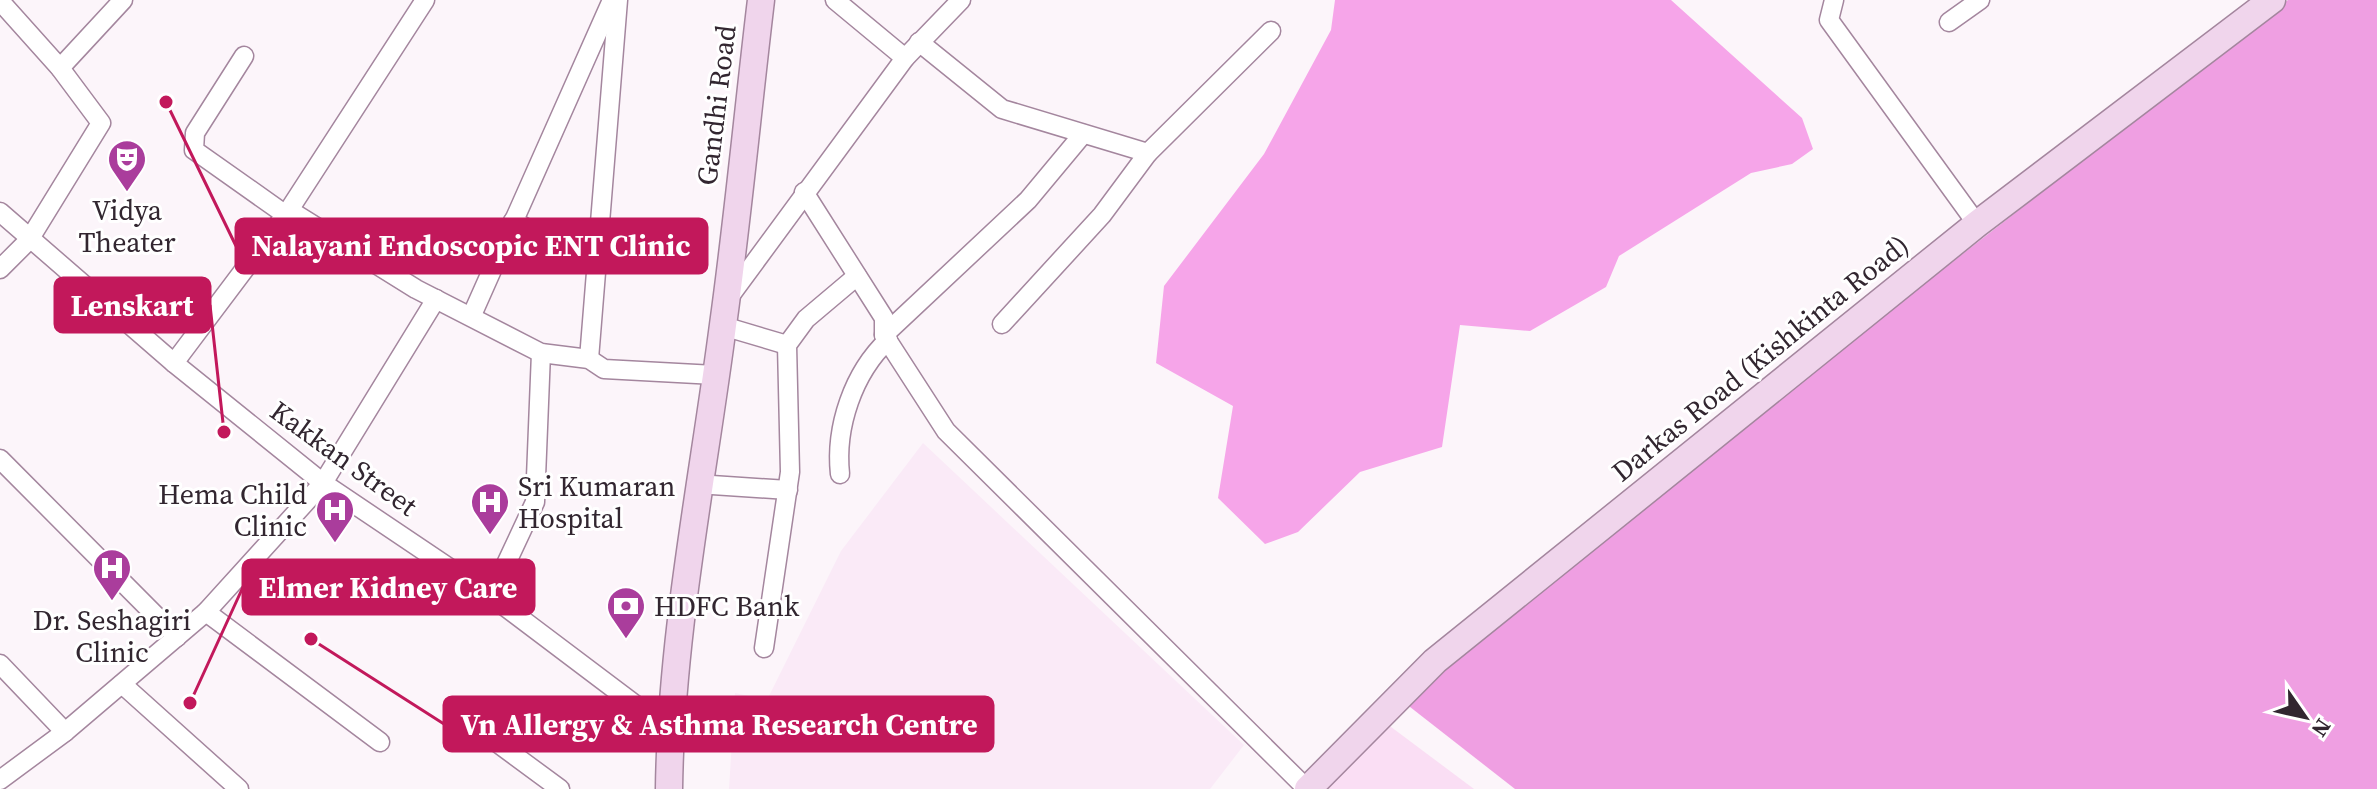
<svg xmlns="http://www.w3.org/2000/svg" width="2377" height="789" font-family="'Source Serif 4',serif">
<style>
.built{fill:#faeaf7}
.green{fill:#fadef4}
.forest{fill:#ef9fe2}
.water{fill:#f6a5e9}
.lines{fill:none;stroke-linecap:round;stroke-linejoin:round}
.street-casing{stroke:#a4869e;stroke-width:21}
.secondary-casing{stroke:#a4869e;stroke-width:29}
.street{stroke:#fff;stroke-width:18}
.secondary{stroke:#f0d5ec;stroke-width:26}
.labels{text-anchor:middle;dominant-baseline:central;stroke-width:6;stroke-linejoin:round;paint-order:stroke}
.street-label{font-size:28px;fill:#322630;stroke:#fff}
.poi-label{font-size:28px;fill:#322630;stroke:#fff}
.leader{fill:none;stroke:#c2185b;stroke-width:3}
.callout-dot{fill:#c2185b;stroke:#fff;stroke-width:3}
.callout{fill:#c2185b;stroke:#c2185b;stroke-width:3}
.callout-label{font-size:30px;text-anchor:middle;font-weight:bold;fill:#fff}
</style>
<rect width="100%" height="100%" fill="#fcf5fa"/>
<!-- built -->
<path class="built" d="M923 443 1244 745 1210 789H729L735 693 767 700 841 551Z"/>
<!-- green -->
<path class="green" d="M1379 718 1474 789H1321Z"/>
<!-- forest -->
<path class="forest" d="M2288 0H2377V789H1515L1396 696Z"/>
<!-- water -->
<path class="water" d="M1335 0H1671L1802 118 1813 149 1792 164 1751 173 1619 256 1606 287 1530 331 1460 325 1442 447 1360 472 1298 532 1265 544 1218 498 1233 406 1156 363 1164 286 1264 154 1331 30Z"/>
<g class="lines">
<!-- street casing -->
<g class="street-casing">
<g id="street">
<path d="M835 0 905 58"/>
<path d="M1834 0 1829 20 1977 224"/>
<path d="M0 1 60 68 101 123 29 240 0 269"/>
<path d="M1949 22 1980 0"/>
<path d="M919 42 1002 109 1148 153 1271 31"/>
<path d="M244 56 195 133 194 150 286 215"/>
<path d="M60 68 123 0"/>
<path d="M804 192 884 318V335L946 431 1307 789"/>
<path d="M289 210 416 289 541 353 589 359 604 369 715 375"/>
<path d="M0 212 174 363 323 483 491 596 670 731"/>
<path d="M513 221 597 264"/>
<path d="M727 300 905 58 961 0"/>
<path d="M472 315 612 0"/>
<path d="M1002 324 1102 215 1148 153"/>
<path d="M723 326 787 345"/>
<path d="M884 335 1028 200 1083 134"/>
<path d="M589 359 618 0"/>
<path d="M174 363 289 210 425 0"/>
<path d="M0 459 177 637"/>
<path d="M840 474C835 427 853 373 888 340"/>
<path d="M697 484 788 490"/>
<path d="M491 596 535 502 541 353"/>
<path d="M206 612 380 742"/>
<path d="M764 648 790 472 787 345 806 319 857 276"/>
<path d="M0 664 65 732"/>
<path d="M122 684 239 789"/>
<path d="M465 719 560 789"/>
<path d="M0 780 65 732 206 612 323 483 436 299"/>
</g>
</g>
<!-- secondary casing -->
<g class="secondary-casing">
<g id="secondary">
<path d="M669 789C671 633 703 479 723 325 738 217 748 108 761 0"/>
<path d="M1308 789 1435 661 1977 224 2272 0"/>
</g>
</g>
<!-- street -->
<use href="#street" class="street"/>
<!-- secondary -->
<use href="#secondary" class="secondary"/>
</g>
<!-- icons -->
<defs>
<g id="theatre-pin" transform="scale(2)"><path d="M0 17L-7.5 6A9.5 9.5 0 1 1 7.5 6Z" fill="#aa3d9c" stroke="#fff"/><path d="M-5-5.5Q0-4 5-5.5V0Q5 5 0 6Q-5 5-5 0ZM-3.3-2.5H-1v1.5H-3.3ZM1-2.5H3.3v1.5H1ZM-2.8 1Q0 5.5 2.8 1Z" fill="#fff"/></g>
<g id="hospital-pin" transform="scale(2)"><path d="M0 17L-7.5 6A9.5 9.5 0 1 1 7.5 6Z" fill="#aa3d9c" stroke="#fff"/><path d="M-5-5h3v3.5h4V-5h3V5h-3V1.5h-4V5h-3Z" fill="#fff"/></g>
<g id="bank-pin" transform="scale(2)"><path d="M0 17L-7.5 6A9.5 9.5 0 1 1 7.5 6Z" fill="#aa3d9c" stroke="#fff"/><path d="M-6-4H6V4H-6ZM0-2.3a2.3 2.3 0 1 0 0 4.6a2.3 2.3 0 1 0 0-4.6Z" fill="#fff"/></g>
</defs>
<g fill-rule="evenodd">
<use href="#theatre-pin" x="127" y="159"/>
<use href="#hospital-pin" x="490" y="502"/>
<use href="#hospital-pin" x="335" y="510"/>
<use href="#hospital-pin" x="112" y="568"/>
<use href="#bank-pin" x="626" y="606"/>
</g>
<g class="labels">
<!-- street labels -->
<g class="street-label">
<text transform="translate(716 105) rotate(-83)">Gandhi Road</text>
<text transform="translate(1760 358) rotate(-39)">Darkas Road (Kishkinta Road)</text>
<text transform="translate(344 458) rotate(36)">Kakkan Street</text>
</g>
<!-- poi labels -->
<g class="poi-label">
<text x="127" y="210">Vidya<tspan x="127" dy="32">Theater</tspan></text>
<text x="518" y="486" text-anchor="start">Sri Kumaran<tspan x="518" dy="32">Hospital</tspan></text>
<text x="307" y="494" text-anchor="end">Hema Child<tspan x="307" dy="32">Clinic</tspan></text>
<text x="654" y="606" text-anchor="start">HDFC Bank</text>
<text x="112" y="620">Dr. Seshagiri<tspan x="112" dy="32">Clinic</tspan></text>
</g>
</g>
<!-- callouts -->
<path class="leader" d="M166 102L236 246M224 432L210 305M190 703L243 587M311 639L444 724"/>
<g class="callout-dot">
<circle cx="166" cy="102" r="8"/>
<circle cx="224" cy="432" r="8"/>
<circle cx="190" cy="703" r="8"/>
<circle cx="311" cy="639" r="8"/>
</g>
<g class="callout">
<rect x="236" y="219" width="471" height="54" rx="8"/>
<rect x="55" y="278" width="155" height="54" rx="8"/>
<rect x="243" y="560" width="291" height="54" rx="8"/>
<rect x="444" y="697" width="549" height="54" rx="8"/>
</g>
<g class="callout-label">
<text x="471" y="256">Nalayani Endoscopic ENT Clinic</text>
<text x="132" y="316">Lenskart</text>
<text x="388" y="598">Elmer Kidney Care</text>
<text x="719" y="735">Vn Allergy &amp; Asthma Research Centre</text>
</g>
<!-- north arrow -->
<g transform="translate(2305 717) rotate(124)" stroke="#ffffff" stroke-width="6" paint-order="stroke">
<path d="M0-6L14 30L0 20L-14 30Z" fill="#322630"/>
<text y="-12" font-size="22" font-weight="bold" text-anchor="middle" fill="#322630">N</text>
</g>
</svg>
